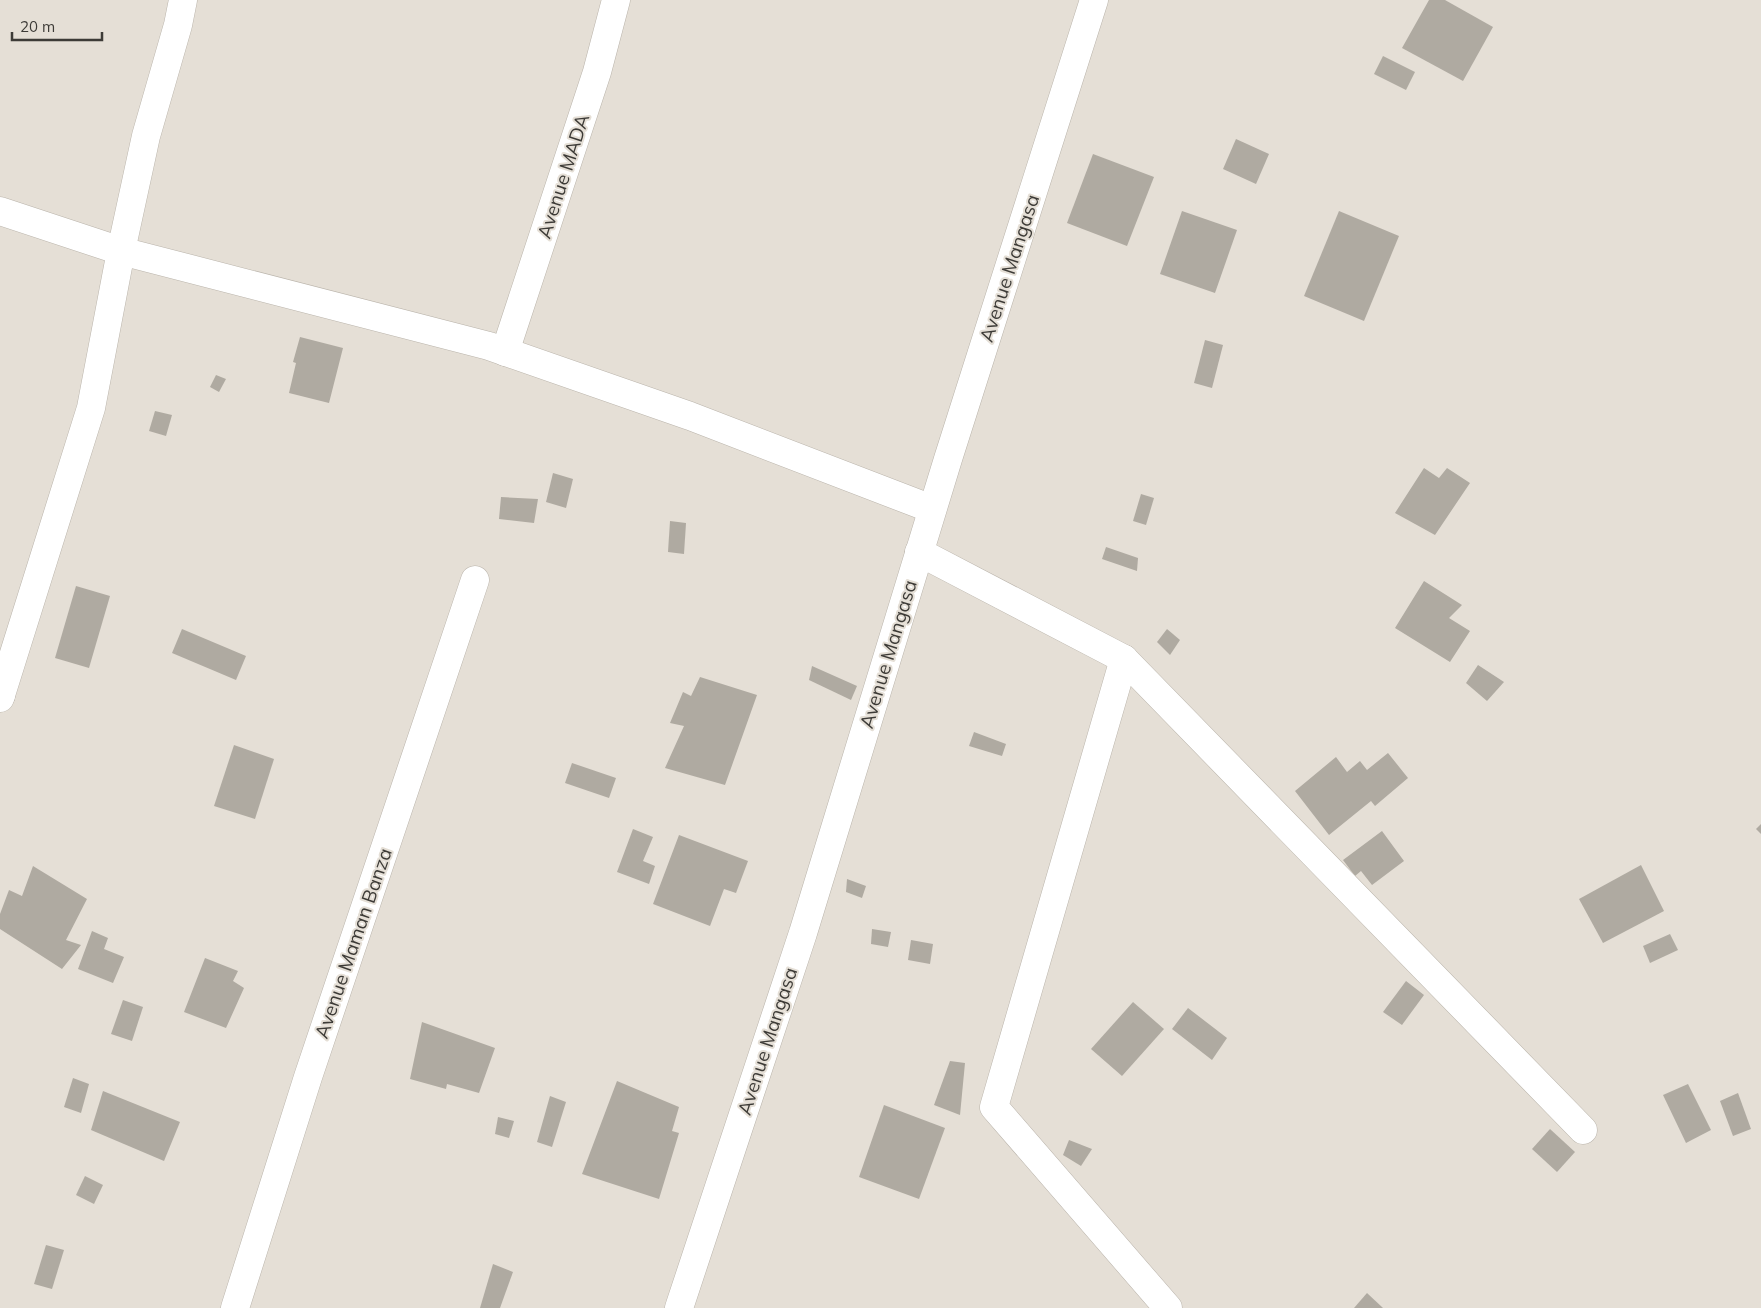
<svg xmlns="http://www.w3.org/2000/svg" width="1761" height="1308" font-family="Mulish,sans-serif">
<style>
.building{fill:#afaaa1}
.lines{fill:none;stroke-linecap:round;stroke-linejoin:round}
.street-casing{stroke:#bab4ab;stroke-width:29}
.secondary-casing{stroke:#bab4ab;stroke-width:29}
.street{stroke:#fff;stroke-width:28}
.secondary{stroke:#fff;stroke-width:28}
.labels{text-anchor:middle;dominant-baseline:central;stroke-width:4;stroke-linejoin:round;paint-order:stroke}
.street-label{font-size:19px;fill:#3d3b37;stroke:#e5dfd6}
</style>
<rect width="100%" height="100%" fill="#e5dfd6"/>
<!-- building -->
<g class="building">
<path d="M1429 0H1445L1493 27 1463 81 1402 48Z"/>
<path d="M1383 56 1415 72 1406 90 1374 74Z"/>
<path d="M1236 139 1269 154 1256 184 1223 169Z"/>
<path d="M1093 154 1154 177 1127 246 1067 223Z"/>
<path d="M1182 211 1237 230 1215 293 1160 274Z"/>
<path d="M1339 211 1399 236 1364 321 1304 296Z"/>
<path d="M300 337 343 348 329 403 289 393 296 363 293 362Z"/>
<path d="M1205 340 1223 345 1212 388 1194 383Z"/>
<path d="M216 375 226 379 219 392 210 387Z"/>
<path d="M155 411 172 415 166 436 149 431Z"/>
<path d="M1424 468 1439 478 1447 468 1470 483 1435 535 1395 513Z"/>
<path d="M553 473 573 479 566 508 546 502Z"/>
<path d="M1141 494 1154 498 1146 525 1133 521Z"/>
<path d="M501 497 538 499 534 523 499 519Z"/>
<path d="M670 521 686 523 684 554 668 552Z"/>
<path d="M1106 547 1138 558 1137 571 1102 559Z"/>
<path d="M1424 581 1462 605 1449 618 1470 631 1450 662 1395 628Z"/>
<path d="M76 586 110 596 89 668 55 658Z"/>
<path d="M182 629 246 656 236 680 172 653Z"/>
<path d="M1167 629 1180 640 1170 655 1157 642Z"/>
<path d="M1478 665 1504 682 1487 701 1466 683Z"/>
<path d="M812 666 857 686 851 700 809 680Z"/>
<path d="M700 677 757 695 725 785 665 768 684 726 670 723 683 692 691 696Z"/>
<path d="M974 732 1006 744 1002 756 969 746Z"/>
<path d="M234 745 274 759 255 819 214 806Z"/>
<path d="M1388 753 1408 778 1375 806 1371 801 1329 835 1295 791 1336 757 1347 772 1360 761 1367 770Z"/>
<path d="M572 763 616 778 609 798 565 783Z"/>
<path d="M1761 824V834L1756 829Z"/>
<path d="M633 829 653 837 643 861 655 866 649 884 617 872Z"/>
<path d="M1382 831 1404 861 1372 885 1361 871 1355 876 1343 860Z"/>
<path d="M679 835 748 861 736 893 724 889 710 926 653 904Z"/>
<path d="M1641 865 1664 911 1603 943 1579 899Z"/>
<path d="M33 866 87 899 66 940 81 945 62 969 0 929V914L9 890 22 896Z"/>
<path d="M847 879 866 886 862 898 846 892Z"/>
<path d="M872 929 891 932 888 947 871 944Z"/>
<path d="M92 931 108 938 104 949 124 957 113 983 78 969Z"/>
<path d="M1670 934 1678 950 1650 963 1643 946Z"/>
<path d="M911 940 933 944 930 964 908 960Z"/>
<path d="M205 958 238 971 233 981 244 988 226 1028 184 1012Z"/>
<path d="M1406 981 1424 995 1402 1025 1383 1012Z"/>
<path d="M123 1000 143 1007 132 1041 111 1034Z"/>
<path d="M1133 1002 1164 1029 1122 1076 1091 1049Z"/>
<path d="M1188 1008 1227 1038 1212 1060 1172 1029Z"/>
<path d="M422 1022 495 1048 479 1093 447 1084 446 1089 410 1079Z"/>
<path d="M950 1061 965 1063 960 1115 934 1105Z"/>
<path d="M73 1078 89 1084 81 1113 64 1107Z"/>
<path d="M617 1081 679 1107 672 1131 679 1133 659 1199 582 1174Z"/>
<path d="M1688 1084 1711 1130 1686 1143 1663 1095Z"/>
<path d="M103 1091 180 1122 164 1161 91 1130Z"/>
<path d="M1738 1093 1751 1129 1733 1136 1720 1101Z"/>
<path d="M550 1096 566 1102 552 1147 537 1142Z"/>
<path d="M884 1105 945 1128 919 1199 859 1177Z"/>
<path d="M498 1117 514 1121 509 1138 495 1134Z"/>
<path d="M1550 1129 1575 1152 1557 1172 1532 1149Z"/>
<path d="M1069 1140 1092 1149 1081 1166 1063 1155Z"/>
<path d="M85 1176 103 1185 94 1204 76 1195Z"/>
<path d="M46 1245 64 1250 52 1289 34 1284Z"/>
<path d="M493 1264 513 1272 500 1308H480Z"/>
<path d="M1367 1293 1383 1308H1354Z"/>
</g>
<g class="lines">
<!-- street casing -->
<g class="street-casing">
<g id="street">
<path d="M0 211 121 251 489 346 690 416 932 509"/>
<path d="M505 352 597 72 616 0"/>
<path d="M919 552 1124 659 1583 1130"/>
<path d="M1124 659 994 1107 1168 1308"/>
<path d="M0 698 91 408 121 251 146 136 178 25 183 0"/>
<path d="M235 1308 308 1077 475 580"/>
<path d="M679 1308 803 933 948 459 1094 0"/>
</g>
</g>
<!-- secondary casing -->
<g class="secondary-casing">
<path id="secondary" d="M0 695H1"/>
</g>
<!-- street -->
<use href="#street" class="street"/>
<!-- secondary -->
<use href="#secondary" class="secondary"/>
</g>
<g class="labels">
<!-- street labels -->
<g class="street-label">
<text transform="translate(563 176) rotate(-72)">Avenue MADA</text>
<text transform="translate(1009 268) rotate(-72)">Avenue Mangasa</text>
<text transform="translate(888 654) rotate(-73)">Avenue Mangasa</text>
<text transform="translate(353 943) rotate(-71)">Avenue Maman Banza</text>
<text transform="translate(767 1041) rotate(-72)">Avenue Mangasa</text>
</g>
</g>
<!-- scale -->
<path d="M12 32v8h90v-8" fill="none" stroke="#3d3b37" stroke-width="2.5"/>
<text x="20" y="32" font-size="15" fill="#3d3b37" stroke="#e5dfd6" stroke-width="4" paint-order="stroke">20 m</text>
</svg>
